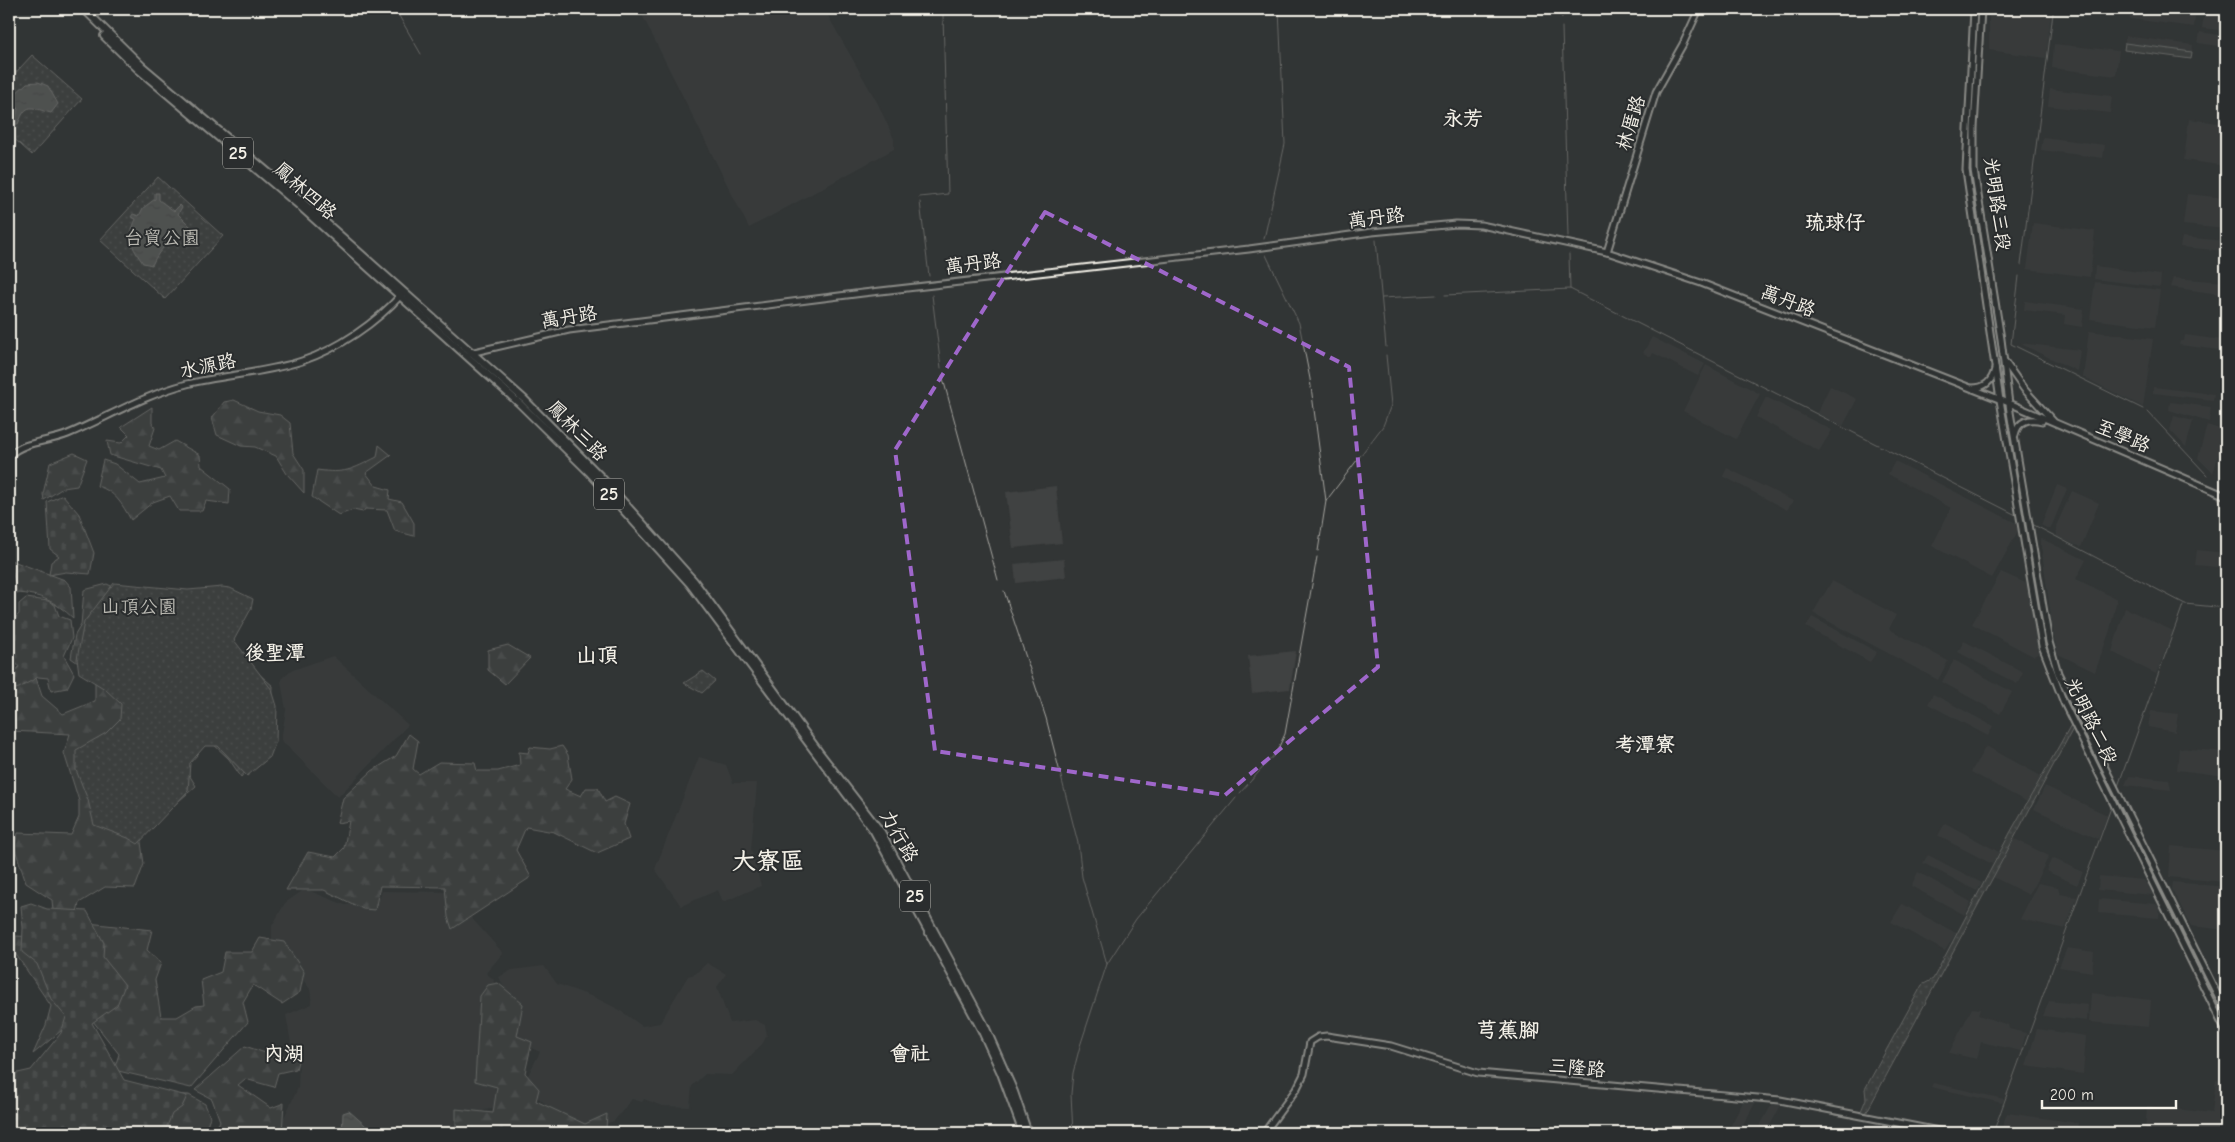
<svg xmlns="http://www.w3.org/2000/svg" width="2235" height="1142" font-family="'Comic Neue','LXGW WenKai TC',sans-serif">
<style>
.built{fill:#404242}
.grass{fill:#4b4d4c;stroke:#a09f9a}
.forest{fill:url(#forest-firs);stroke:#a09f9a}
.cemetery{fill:url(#cemetery-stones);stroke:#a09f9a}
.park{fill:url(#park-dots);stroke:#a09f9a}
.water{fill:url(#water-ripples);stroke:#a6a5a0}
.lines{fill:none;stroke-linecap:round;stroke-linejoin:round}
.stream{stroke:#a6a5a0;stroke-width:1}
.minor-casing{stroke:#f4f1e8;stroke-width:9}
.major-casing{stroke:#f4f1e8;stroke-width:10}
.minor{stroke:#2a2d2e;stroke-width:5}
.major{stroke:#2a2d2e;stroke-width:6}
.marked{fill:none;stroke:#9f67cb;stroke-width:4;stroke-dasharray:10 6;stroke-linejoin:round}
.labels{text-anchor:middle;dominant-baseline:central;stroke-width:4;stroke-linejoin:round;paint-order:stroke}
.shield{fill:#2a2d2e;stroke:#b7b6b0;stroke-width:1}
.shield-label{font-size:18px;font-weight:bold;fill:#f4f1e8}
.street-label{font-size:19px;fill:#f4f1e8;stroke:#2a2d2e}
.park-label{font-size:19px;fill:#b9b8b1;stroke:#2a2d2e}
.neighbourhood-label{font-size:20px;font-weight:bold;fill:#f4f1e8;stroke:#2a2d2e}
.quarter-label{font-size:21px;font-weight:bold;fill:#f4f1e8;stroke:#2a2d2e}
.district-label{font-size:24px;font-weight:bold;fill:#f4f1e8;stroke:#2a2d2e}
</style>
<defs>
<pattern id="forest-firs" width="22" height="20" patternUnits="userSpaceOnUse" patternTransform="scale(1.25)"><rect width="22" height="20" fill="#4b4d4c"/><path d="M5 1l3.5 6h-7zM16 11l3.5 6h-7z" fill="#666766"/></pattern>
<pattern id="cemetery-stones" width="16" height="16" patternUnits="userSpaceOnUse" patternTransform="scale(1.25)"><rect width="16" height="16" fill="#4b4d4c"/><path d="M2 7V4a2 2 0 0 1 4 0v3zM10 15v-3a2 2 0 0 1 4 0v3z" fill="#666766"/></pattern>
<pattern id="park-dots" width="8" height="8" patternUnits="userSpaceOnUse" patternTransform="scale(1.25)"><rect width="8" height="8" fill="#4b4d4c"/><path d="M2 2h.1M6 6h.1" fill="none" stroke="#666766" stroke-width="1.8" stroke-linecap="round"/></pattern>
<pattern id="water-ripples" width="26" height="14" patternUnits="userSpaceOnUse" patternTransform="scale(1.25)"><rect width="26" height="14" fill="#727370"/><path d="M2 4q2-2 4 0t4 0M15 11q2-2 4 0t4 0" fill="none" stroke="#5e5e5b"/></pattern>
</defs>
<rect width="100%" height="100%" fill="#323535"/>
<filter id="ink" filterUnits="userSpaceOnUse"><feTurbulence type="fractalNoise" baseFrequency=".02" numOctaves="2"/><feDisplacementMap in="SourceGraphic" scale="10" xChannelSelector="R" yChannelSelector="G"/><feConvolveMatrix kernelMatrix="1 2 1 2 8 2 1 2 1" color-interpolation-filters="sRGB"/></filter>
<g filter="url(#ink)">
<!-- built -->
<g class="built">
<path d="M639 9H824L878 104 894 139V149L749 228Z"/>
<path d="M1989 9H2015L2051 14 2046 58 1989 50Z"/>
<path d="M2130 9H2196L2194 27 2131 19 2129 17Z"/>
<path d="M2205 9H2226V31L2202 28Z"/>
<path d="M2200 32 2226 36V47L2198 43Z"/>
<path d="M2125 36 2193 45 2192 52 2125 43Z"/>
<path d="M2054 44 2119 51 2116 76 2052 68Z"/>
<path d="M2050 89 2112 96 2110 113 2048 106Z"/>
<path d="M2189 119 2226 124V166L2184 160Z"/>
<path d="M2043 137 2105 145 2103 158 2041 150Z"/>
<path d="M2187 194 2226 198V229L2183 225Z"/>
<path d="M2033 223 2095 231 2090 277 2027 269Z"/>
<path d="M2182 237 2226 241V251L2180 247Z"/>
<path d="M2095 266 2161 275 2160 287 2094 279Z"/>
<path d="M2173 278 2226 282V295L2170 287Z"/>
<path d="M2095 282 2160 290 2155 327 2090 319Z"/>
<path d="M2025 301 2084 309 2082 327 2064 324 2065 315 2024 310Z"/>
<path d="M2089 331 2153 339 2143 407 2083 377Z"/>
<path d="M2185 335 2222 340 2220 350 2179 345 2180 341H2184Z"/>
<path d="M1652 337 1705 364 1698 376 1653 353 1651 357 1643 353Z"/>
<path d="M2019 343 2080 350 2077 371Z"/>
<path d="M1706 365 1760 394 1736 439 1683 411Z"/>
<path d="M1830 386 1857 399 1843 426 1817 413Z"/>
<path d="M2153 387 2214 394 2213 400 2153 393Z"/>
<path d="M1766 397 1832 430 1819 451 1756 417Z"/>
<path d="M2170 402 2211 407 2209 422 2169 410Z"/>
<path d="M2174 416 2193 421 2186 447 2170 430Z"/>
<path d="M2207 425 2226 431 2213 473 2198 458Z"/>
<path d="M1895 461 2016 523 2018 531 1992 578 1932 546 1951 508 1888 474Z"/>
<path d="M1727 468 1793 501 1787 510 1723 476Z"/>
<path d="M2057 485 2067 489 2050 530 2041 525Z"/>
<path d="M1056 486 1062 543 1013 548 1006 492Z"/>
<path d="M2072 491 2099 503 2081 547 2057 537 2056 526Z"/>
<path d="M2040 538 2086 560 2076 579 2117 599 2110 630 2095 672 2058 654 2054 638Z"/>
<path d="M2197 550 2226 553V568L2195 565Z"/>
<path d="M1064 559 1066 577 1016 583 1014 564Z"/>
<path d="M2001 572 2030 585 2033 614 2041 653 2033 656 1972 624Z"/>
<path d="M1832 581 1896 615 1889 629 1948 661 1938 680 1813 613Z"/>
<path d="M2125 608 2173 631 2156 674 2112 652Z"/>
<path d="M1812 617 1877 652 1870 662 1806 627Z"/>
<path d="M1964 641 2023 672 2017 684 1958 652Z"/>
<path d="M1296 651 1290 689 1252 693 1248 656Z"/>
<path d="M333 656 408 725 338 797 281 740 286 710 281 682 283 677 290 671Z"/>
<path d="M1954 660 2012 692 2000 714 1942 682Z"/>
<path d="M1933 694 1993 726 1988 736 1928 704Z"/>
<path d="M2151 711 2178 714 2175 732 2148 727Z"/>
<path d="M1986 746 2041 776 2027 802 1971 772Z"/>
<path d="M2179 748 2226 752V776L2177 770Z"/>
<path d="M699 757 726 765 733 783H757L751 849 761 886 723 902 718 890 681 906 655 869Z"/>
<path d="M2129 776 2169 780 2171 790 2125 785Z"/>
<path d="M2045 786 2107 815 2098 839 2034 809Z"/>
<path d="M1945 823 1999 852 1992 864 1938 836Z"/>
<path d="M2013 838 2049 856 2029 895 1993 877Z"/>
<path d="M2171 846 2226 851V882L2169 877Z"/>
<path d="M1928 855 1982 883 1977 891 1923 863Z"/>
<path d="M2052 858 2083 872 2077 885 2046 871Z"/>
<path d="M1918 872 1971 902 1965 915 1911 886Z"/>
<path d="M2099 876 2144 880 2153 895 2098 890Z"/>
<path d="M2173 882 2226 887V930L2191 926 2172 889Z"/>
<path d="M2038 883 2058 887 2060 894 2077 897 2065 929 2020 919Z"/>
<path d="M305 889 345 905 378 903 382 891 448 892 503 953 486 973 494 980 491 1008 496 1107 460 1117V1133H280V1126L298 1088 299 1060 292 1049 286 1015 312 1004 310 989 272 939V926L285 903Z"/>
<path d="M2099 899 2156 904 2160 908 2159 918 2098 913Z"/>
<path d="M1902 904 1956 933 1945 951 1891 922Z"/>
<path d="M2067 948 2094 952 2092 972 2059 967Z"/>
<path d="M707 963 726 974 717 987 730 1023 755 1020 765 1025 767 1035 763 1043 732 1075 705 1074 692 1086 690 1107 662 1106 644 1099 642 1102 632 1099 614 1121 584 1131 570 1125 523 1085 540 1052 512 1039 507 994 499 977 512 970 544 966 557 984 596 998 618 1009 642 1026 660 1023 688 976 695 974Z"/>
<path d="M2091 993 2151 1000 2149 1027 2089 1022Z"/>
<path d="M2049 1001 2088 1005 2087 1021 2043 1016Z"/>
<path d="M1972 1008 1980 1009 1978 1015 2008 1025 2009 1029 2026 1033 2021 1051 1981 1042 1977 1059 1949 1053Z"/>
<path d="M2037 1029 2086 1036 2083 1074 2026 1066Z"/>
<path d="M2216 1080 2226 1081V1133H2145L2147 1106 2212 1113Z"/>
<path d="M1933 1083 2004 1099 2002 1103 1931 1087Z"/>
<path d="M1743 1102 1755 1103 1739 1133H1727Z"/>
<path d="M1772 1104 1781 1105 1766 1133H1756Z"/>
<path d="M2007 1113 2078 1123 2077 1133H2000Z"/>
</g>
<!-- grass -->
<path class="grass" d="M2125 43 2192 52 2191 59 2124 50Z"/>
<!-- forest -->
<g class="forest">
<path d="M234 400 258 411 280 415 290 423 293 453 304 470V493L287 474 276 456 255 447 241 446 217 435 212 418 224 402Z"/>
<path d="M152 407V423L155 428 149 446 159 450 175 441 200 455 201 466 230 489 229 504 206 501 202 511H179L170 496 153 502 131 520C122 504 115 491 97 486L103 460 115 464 140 484 165 478 161 470 110 455 107 441 121 443 129 435 121 427Z"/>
<path d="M379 445 391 455 366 473 376 486 390 490 389 499 402 502 414 523V536L395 531 387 510 365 509 363 512 353 510 339 515 312 497 317 470C345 474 351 470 377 457Z"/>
<path d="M74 453 87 459 77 486 63 488 44 500 43 494 50 463Z"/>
<path d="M10 560 65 580 71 587 73 618C56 602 40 594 17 593Z"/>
<path d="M107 584 229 643 238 656 273 686 271 740 241 777 229 759 211 742 189 753 183 765 196 786 140 835 144 864 135 888 105 887 79 903 75 922 55 932 52 900 26 883 14 846 18 833 71 835 79 817V801L64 753 70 734 11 731 12 699 18 676 34 672 42 696 63 714 95 701V675L71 658 75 635 81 625 84 590Z"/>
<path d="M508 645 530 658 505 684 488 670V650Z"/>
<path d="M409 734 418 741 413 769 419 774 439 762 475 763 477 771H498L520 765 519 752 528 753 530 747 550 749 562 746 568 755 572 779 565 789 581 796 586 788H598L605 802 615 797 630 804 624 824 629 839 597 853 554 832 526 827 516 850 531 877 452 929 448 917 445 887 380 886 375 910 363 909 324 890H286L308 852 335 857 344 848 349 821 337 823 343 798 372 771 396 756Z"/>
<path d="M88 923 152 930 147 950 161 963 155 980 161 1017H177L196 1006 204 1005 201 980 221 972 225 952H252L260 938 284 942 304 972 300 992 282 1004 253 985 243 1002 248 1022 191 1088 114 1070 119 1054 85 1011 33 1054 46 1025 51 1006 15 953 16 936 50 938Z"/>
<path d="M498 983 523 1004 517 1036 532 1042 525 1073 539 1089 536 1101 585 1124 607 1114 606 1129 603 1133H456V1109L493 1113 497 1087 475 1081 480 996 488 985Z"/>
<path d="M245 1046 277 1057 300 1054 296 1069 278 1073 274 1087 245 1079 238 1085 271 1108 284 1103 282 1133H214L220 1121 212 1099 195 1090Z"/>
<path d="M165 1094 189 1095 205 1104 210 1117 204 1133H166Z"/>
</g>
<!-- cemetery -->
<g class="cemetery">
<path d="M63 495 79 514 94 553 90 574 66 572 49 575 51 562 59 556 50 549 47 502Z"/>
<path d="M26 598 48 601 55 605 59 616 70 620 72 638 64 656 74 674 67 688 51 691 48 678 38 677 19 688 10 690 9 679 19 667 9 653V624L19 614V604Z"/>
<path d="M31 903 47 909 87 911 104 943 103 957 125 985 117 1005 92 1023 124 1080 187 1096 182 1107 172 1114 165 1131 167 1133H9V1075L31 1070 61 1033 66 1017 51 999 37 964 22 952 23 928 21 906Z"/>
</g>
<!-- park -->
<g class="park">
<path d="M32 55 82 99 32 155 9 134V80Z"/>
<path d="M158 177 223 236 165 299 100 240Z"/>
<path d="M114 583 188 590 222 587 230 588 253 599 251 609 234 640 272 690 277 706 276 741 270 757 247 776 218 746H205L190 763 188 791 138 844 128 838 94 825 88 800 76 770V750L106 733 120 719 121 704 105 689 79 673 77 659 84 622Z"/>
<path d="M703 671 715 681 702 693 684 683Z"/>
<path d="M2073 721 2075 725 1864 1117 1859 1116 1866 1099 1865 1089 1922 985 1933 979 2010 833Z"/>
</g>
<!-- water -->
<g class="water">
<path d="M38 82 48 86 58 104 51 113C31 108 27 101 18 124H14L18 109 13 104 14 95 27 83Z"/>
<path d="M155 193H159V200L174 211 180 205 182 207 178 214 192 228 191 231C173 237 160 247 152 265L143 263C131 246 127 239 136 219L131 217 133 214 139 216 143 208 155 199Z"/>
<path d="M349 1111 374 1133H342L343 1113Z"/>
</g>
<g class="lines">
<!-- stream -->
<g class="stream">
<path d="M395 9 421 54"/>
<path d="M1561 9 1562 18"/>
<path d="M1562 27 1568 236"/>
<path d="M919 197 948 194 943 15"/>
<path d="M920 202 929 276"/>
<path d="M1264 239 1285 144 1279 9"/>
<path d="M1376 240 1386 347"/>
<path d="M1569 254 1570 289"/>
<path d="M1266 255 1299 323 1310 379 1326 501"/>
<path d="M2021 265 2053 13"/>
<path d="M2019 276 2011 344 2143 409"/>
<path d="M932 295 941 368"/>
<path d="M1445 295 1570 289 2018 516"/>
<path d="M1382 298 1436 295"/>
<path d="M942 375 998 580"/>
<path d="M2148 412 2207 475"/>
<path d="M2218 498 2226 511"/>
<path d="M2030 523 2185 604 2226 608"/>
<path d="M1318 551 1326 501 1383 426 1391 405 1386 355"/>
<path d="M1004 591 1046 718 1078 843 1082 877 1107 964"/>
<path d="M2117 789 2183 605"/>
<path d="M1240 793 1276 753 1285 734 1317 557"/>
<path d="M1073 1133 1071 1094 1073 1073 1080 1046 1107 964 1136 919 1236 798"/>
<path d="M1993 1133 2112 805"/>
</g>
<!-- minor casing -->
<g class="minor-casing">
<g id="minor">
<path d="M1974 9 1966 170 2000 400 2042 646 2064 703 2226 1032"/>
<path d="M1981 9 1974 128V170L2001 339 2010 412 2049 642 2058 673 2226 1012"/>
<path d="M1607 252 1656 92 1683 44 1699 9"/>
<path d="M470 353 569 330 863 293 1249 249 1372 232 1456 224 1481 225 1607 252 1701 283 2009 403 2226 496"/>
<path d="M2005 362 2024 389 2053 421"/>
<path d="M1972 388C1985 388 1992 382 1995 369"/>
<path d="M2015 435C2018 420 2030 418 2042 421"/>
<path d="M9 456C23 441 49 442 68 434 108 417 144 395 187 384 224 375 265 373 302 361 338 349 376 323 402 294"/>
<path d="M1264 1133 1297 1088 1304 1074 1310 1042 1318 1037 1327 1036 1391 1046 1478 1073 1780 1100 1949 1133"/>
</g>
</g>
<!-- major casing -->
<g class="major-casing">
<g id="major">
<path d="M84 9 142 66 288 189 524 399 602 478 694 581 819 752 881 832 984 1024 1014 1092 1028 1133"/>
<path d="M104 36 139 70 302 208 519 403 589 472 690 584 874 831 981 1029 1001 1073 1023 1133"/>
</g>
</g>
<!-- minor -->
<use href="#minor" class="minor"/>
<!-- major -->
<use href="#major" class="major"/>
</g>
</g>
<!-- marked area -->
<path d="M0 0H2235V1142H0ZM1045 212 1349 367 1378 667 1225 795 935 751 895 450Z" fill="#323535" fill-opacity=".55" fill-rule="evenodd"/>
<path class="marked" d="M1045 212 1349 367 1378 667 1225 795 935 751 895 450Z"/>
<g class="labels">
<!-- shield labels -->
<g class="shield">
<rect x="223" y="137.5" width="30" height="31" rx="4"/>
<rect x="594" y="478.5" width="30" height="31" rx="4"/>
<rect x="900" y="880.5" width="30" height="31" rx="4"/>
</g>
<g class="shield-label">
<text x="238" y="153">25</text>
<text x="609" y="494">25</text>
<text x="915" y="896">25</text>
</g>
<!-- street labels -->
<g class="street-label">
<text transform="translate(1631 123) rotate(-73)">林厝路</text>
<text transform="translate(305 191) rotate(41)">鳳林四路</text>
<text transform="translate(1997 204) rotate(82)">光明路三段</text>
<text transform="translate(1376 218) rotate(-7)">萬丹路</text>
<text transform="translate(973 264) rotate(-7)">萬丹路</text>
<text transform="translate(1788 301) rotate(21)">萬丹路</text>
<text transform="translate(569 317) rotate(-9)">萬丹路</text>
<text transform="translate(208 366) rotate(-12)">水源路</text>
<text transform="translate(577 431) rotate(45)">鳳林三路</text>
<text transform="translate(2123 436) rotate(23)">至學路</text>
<text transform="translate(2091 721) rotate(64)">光明路二段</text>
<text transform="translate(899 836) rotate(60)">力行路</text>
<text transform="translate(1577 1068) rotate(5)">三隆路</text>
</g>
<!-- park labels -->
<g class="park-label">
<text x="162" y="238">台貿公園</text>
<text x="139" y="607">山頂公園</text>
</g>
<!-- neighbourhood labels -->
<g class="neighbourhood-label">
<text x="1463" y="118">永芳</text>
<text x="1835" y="222">琉球仔</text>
<text x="275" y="652">後聖潭</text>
<text x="1645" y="744">考潭寮</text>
<text x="284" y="1053">内湖</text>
<text x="910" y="1053">會社</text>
</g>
<!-- quarter labels -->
<g class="quarter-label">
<text x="597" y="655">山頂</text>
<text x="1508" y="1030">芎蕉腳</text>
</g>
<!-- district labels -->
<g class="district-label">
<text x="768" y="861">大寮區</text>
</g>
</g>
<!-- margin -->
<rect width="2235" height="1142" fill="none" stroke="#2a2d2e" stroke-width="30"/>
<rect x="15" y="15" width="2205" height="1112" fill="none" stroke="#f4f1e8" stroke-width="2" filter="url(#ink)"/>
<!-- scale -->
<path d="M2042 1100v8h134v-8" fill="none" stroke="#f4f1e8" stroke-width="2.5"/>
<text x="2050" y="1100" font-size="15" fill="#f4f1e8" stroke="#2a2d2e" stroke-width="4" paint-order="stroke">200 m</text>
</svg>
